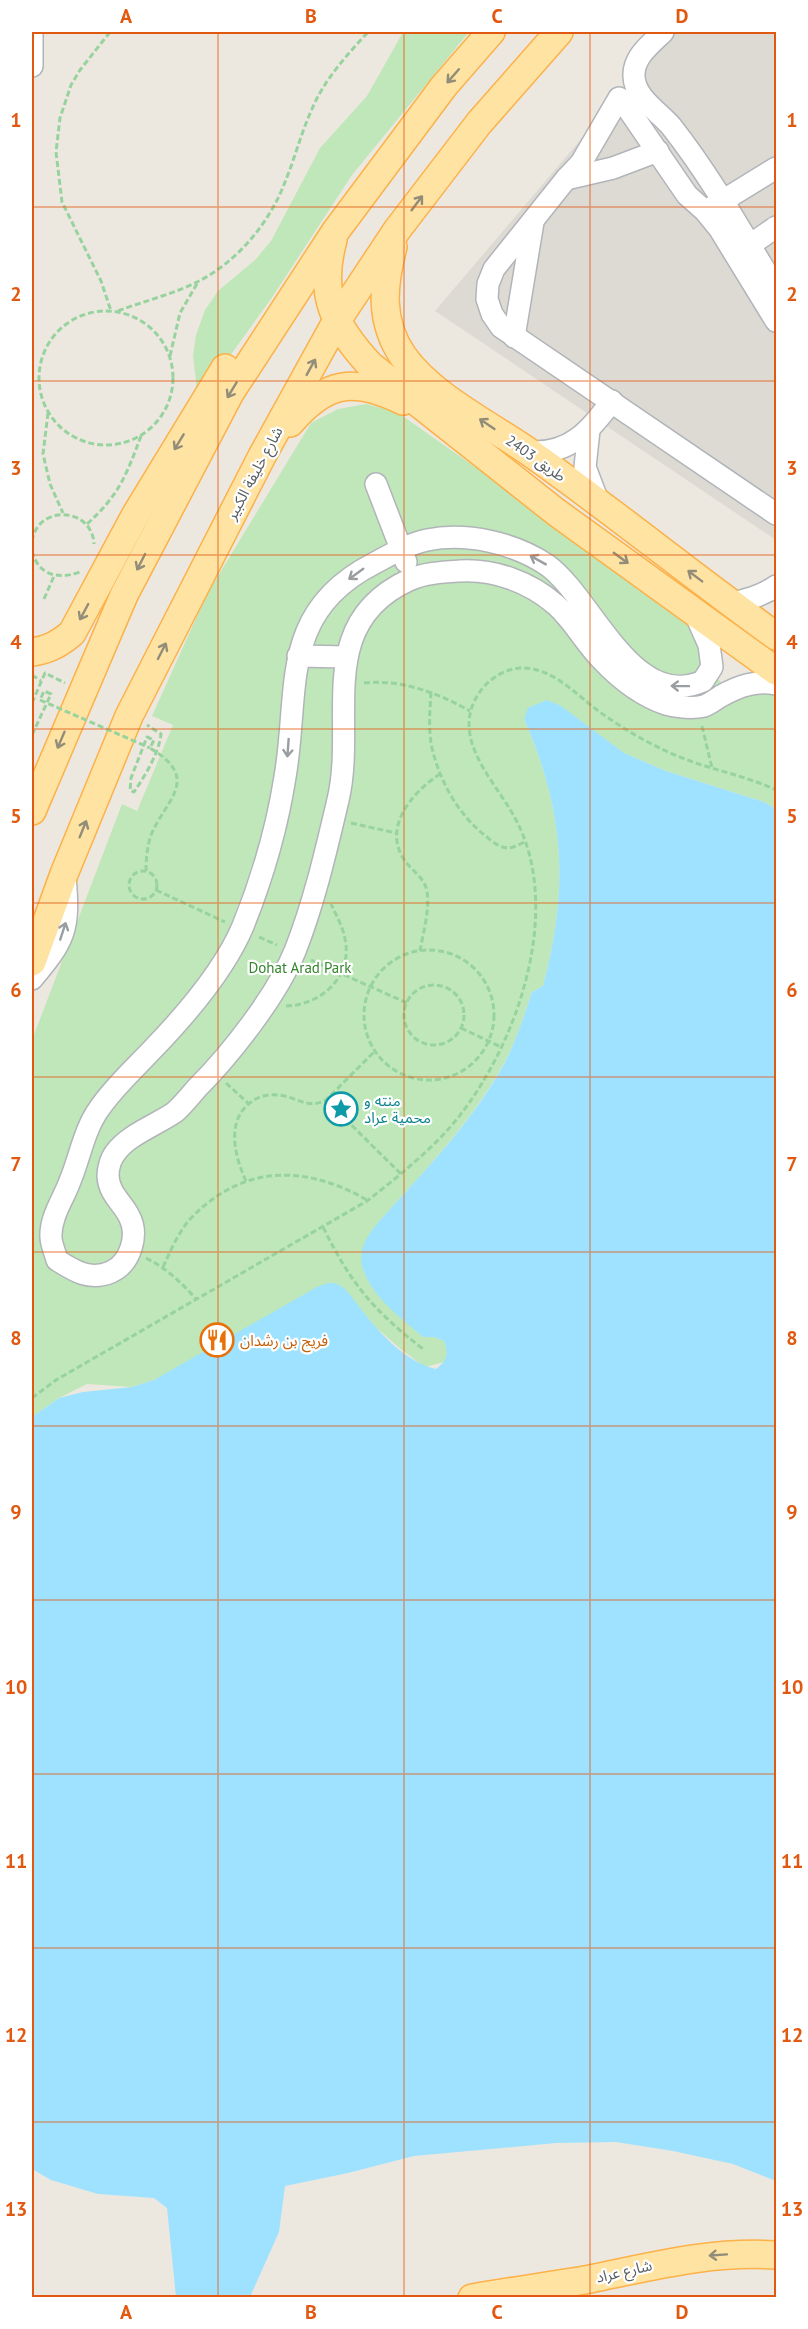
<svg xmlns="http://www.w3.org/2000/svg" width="808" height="2329" font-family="'PT Sans','Noto Sans Arabic',sans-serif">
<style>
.industrial{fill:#dddad4}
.green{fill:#c0e7b9}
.water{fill:#9ee2ff}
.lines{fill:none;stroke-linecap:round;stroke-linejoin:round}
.minor-casing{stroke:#b1b5b9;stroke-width:24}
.major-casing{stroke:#fcb149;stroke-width:30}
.path{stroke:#97d39f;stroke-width:3;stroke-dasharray:6 3;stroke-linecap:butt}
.minor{stroke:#fff;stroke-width:21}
.major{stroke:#ffe3a3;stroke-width:27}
.path-bridge{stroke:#97d39f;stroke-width:3;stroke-dasharray:6 3;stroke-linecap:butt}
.oneway{stroke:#928d79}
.oneway2{stroke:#9b9ea1}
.grid{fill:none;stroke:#e15910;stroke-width:1.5;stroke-opacity:0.55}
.labels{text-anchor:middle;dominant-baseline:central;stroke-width:4.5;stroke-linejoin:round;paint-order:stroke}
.street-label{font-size:15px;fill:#585e62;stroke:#fff}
.park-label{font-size:15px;fill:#35852e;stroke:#fff}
.culture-label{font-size:15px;fill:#0d838f;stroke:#fff;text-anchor:start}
.food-label{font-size:15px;fill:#c56008;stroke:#fff;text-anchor:start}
.neatline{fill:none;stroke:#e15910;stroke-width:2}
.grid-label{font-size:20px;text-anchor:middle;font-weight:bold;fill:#e15910}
</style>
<rect width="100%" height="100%" fill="#ede8df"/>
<!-- industrial -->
<path class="industrial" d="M672 32H776V540L435 311Z"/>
<!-- green -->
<g class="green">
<path d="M403 32H469L352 175 271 299 198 400 193 355 196 335 205 310 218 291 255 260 271 241 320 148 367 96Z"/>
<path d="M366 404 397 412 679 611 706 646 703 666 737 696 776 691V809L764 802 666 771 624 753 560 706 524 719C565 813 569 888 543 986L532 992C524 1016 516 1042 503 1065 470 1124 422 1174 377 1224L434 1337 444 1341 448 1351 445 1362 425 1367 403 1351 374 1326 341 1286 154 1380 132 1387 87 1384 59 1398 32 1417V1040L122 804 137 811 173 725 152 716 207 594 311 423 338 409Z"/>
</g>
<!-- water -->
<path class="water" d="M547 700 561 706 624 753 666 771 764 802 776 809V2181L733 2164 673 2151 616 2142 556 2143 414 2156 348 2173 285 2186 279 2232 250 2297H176L167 2208 154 2198 98 2194 51 2180 32 2169V1417L59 1398 83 1392 132 1387 154 1380 317 1287C325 1284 331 1281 339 1285 349 1290 357 1305 364 1313 381 1335 408 1363 436 1369 447 1361 449 1354 444 1341L434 1337H423C401 1318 369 1295 362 1265 357 1242 378 1223 392 1207 432 1163 475 1117 504 1064 516 1041 524 1016 532 992L543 986C569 888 565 813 524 719L528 708Z"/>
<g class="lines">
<!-- minor casing -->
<g class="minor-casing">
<g id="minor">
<path d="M32 32V66"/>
<path d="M663 32C651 44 633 57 634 76 634 97 659 112 671 126 711 177 743 234 776 289"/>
<path d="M566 179 613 168 658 151"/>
<path d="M711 208 776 168"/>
<path d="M750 245 776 227"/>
<path d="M776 321 719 228 705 211 687 195 622 100 619 98 581 163 566 179 494 269 488 284 487 299 492 314 501 327 776 514"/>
<path d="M514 337 533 222"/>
<path d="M589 430 585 467 599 504"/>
<path d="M530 452C571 454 589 431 612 401"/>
<path d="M376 484 406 562"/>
<path d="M731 603C748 600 762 596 776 586"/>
<path d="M694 611 709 645 712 667 703 681C633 713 592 597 547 565 514 543 467 532 427 540 408 544 390 555 373 564 278 613 300 691 285 777 277 828 262 879 243 926 225 969 183 1018 151 1051 134 1069 113 1088 99 1109 84 1130 80 1157 70 1181 64 1198 50 1217 51 1237 51 1244 55 1252 57 1260 74 1271 90 1281 111 1272 131 1263 139 1234 129 1216 122 1202 109 1194 108 1176 108 1168 111 1158 116 1152 128 1135 158 1124 175 1112 183 1105 190 1096 197 1088 231 1054 277 995 295 951 314 903 326 851 338 800 357 720 313 624 409 580 424 573 444 572 460 571 494 569 530 582 556 605 574 621 585 643 602 660 619 678 642 696 666 704 678 707 692 709 704 706 710 704 716 699 721 696 739 686 756 680 776 684"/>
<path d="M298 656 346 657"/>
<path d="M32 979C65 940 70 929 65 877"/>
</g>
</g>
<!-- major casing -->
<g class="major-casing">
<g id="major">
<path d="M333 240C318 295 334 326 370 365L556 512 776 671"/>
<path d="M393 247C383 285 379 321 403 356 430 395 490 425 529 452 613 511 692 576 776 636"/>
<path d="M290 423C326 381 353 377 403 401"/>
<path d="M32 652C48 650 59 644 72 633L136 514 225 368"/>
<path d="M32 811 124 595 230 393 335 232 444 86 491 32"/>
<path d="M32 962 64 874 129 716 262 456 336 322 397 230 479 123 559 32"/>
<path d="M472 2298C511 2291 551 2286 590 2279 654 2266 710 2251 776 2255"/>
</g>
</g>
<!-- path -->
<g class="path">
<path d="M110 32 80 70 71 85 60 118 56 152 62 202 101 281 111 311"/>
<circle cx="106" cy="378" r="67"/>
<path d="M118 311C144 301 174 294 199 281 238 261 270 222 285 182 295 158 301 133 312 109 324 80 347 55 368 32"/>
<path d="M170 356 180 313 198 282"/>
<path d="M48 413 43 454 50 484 63 513"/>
<path d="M87 524C119 495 126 476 141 436"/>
<path d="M32 541C38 504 92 507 94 544"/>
<path d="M32 551C38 575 58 580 80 572"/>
<path d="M44 599 54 576"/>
<path d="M32 675 41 681"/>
<path d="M364 683C401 679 438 693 470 711"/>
<path d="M431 692C430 711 428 729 432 748 440 782 459 816 487 837 493 842 500 848 508 848 513 848 520 844 525 842"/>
<path d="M32 703 45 673 65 683"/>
<path d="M702 726 712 768"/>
<path d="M32 735 51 694 44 691 40 700"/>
<path d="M351 823 396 833"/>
<path d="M146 871C146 860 147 849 150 838 163 801 204 780 150 748L154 740 147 737 131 778 130 790 134 792C145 776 159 753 161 734L147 725"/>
<circle cx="143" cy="885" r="14"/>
<path d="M156 890 225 922"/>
<path d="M259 937 277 945"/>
<circle cx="429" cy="1015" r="65"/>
<path d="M420 951C423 933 430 910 427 891 424 876 410 870 403 858 383 825 414 791 440 774"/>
<path d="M311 960 407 1003"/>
<circle cx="434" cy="1015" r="30"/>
<path d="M286 1006C321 1005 353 977 345 939 343 927 336 915 331 904"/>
<path d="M461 1028 501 1047"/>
<path d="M226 1083 249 1104"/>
<path d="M326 1100 401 1174"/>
<path d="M246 1181C234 1155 225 1118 254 1100 261 1096 269 1094 277 1095 296 1096 307 1110 326 1100L375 1051"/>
<path d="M323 1227C351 1284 373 1310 423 1349"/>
<path d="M146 1258C166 1268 181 1282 196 1299"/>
<path d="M163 1267C171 1250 179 1230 193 1216 245 1164 306 1165 367 1200"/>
<path d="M32 1398 56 1380 367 1201C394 1180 421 1158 444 1134 513 1060 567 913 515 818 498 786 460 749 471 710 477 688 498 669 521 668 554 667 579 698 604 715 634 736 667 754 702 765 727 773 753 779 776 790"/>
</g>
<!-- minor -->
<use href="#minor" class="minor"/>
<!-- major -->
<use href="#major" class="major"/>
<!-- path-bridge -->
<path class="path-bridge" d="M40 700 150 748"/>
</g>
<!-- one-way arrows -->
<defs><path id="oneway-shaft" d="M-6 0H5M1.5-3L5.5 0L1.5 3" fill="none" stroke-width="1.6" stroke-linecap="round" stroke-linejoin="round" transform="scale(1.5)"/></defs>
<g class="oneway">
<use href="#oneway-shaft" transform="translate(453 76) rotate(131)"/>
<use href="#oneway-shaft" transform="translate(417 203) rotate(-53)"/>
<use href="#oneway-shaft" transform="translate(311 367) rotate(-61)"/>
<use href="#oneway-shaft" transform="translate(232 390) rotate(121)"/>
<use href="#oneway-shaft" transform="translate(487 424) rotate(-146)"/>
<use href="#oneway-shaft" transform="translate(179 442) rotate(121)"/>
<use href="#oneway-shaft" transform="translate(621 558) rotate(36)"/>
<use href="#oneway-shaft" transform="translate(141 562) rotate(117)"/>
<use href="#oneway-shaft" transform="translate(695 576) rotate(-143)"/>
<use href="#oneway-shaft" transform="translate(84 612) rotate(118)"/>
<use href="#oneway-shaft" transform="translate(162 651) rotate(-63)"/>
<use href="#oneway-shaft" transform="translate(61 740) rotate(113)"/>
<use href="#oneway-shaft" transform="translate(83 829) rotate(-68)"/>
<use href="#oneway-shaft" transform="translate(718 2255) rotate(176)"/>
</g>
<g class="oneway2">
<use href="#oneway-shaft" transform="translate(538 560) rotate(-151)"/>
<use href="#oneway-shaft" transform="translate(356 574) rotate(144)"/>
<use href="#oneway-shaft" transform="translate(680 686) rotate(-179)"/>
<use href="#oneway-shaft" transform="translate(288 748) rotate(94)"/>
<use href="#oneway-shaft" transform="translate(63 931) rotate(-72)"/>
</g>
<!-- grid -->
<path class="grid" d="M218 32V2298M404 32V2298M590 32V2298M32 207H776M32 381H776M32 555H776M32 729H776M32 903H776M32 1077H776M32 1252H776M32 1426H776M32 1600H776M32 1774H776M32 1948H776M32 2122H776"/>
<!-- icons -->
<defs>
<g id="sight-ring" transform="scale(1.725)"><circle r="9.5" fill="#fff" stroke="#0f9aa8" stroke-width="1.5"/><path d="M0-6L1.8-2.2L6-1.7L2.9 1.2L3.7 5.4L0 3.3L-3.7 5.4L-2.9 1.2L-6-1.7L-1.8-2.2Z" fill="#0f9aa8"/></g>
<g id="restaurant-ring" transform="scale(1.725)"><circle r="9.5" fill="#fff" stroke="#e8710a" stroke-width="1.5"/><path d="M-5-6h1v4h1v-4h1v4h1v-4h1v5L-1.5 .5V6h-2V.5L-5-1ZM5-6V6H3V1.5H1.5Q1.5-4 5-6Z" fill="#e8710a"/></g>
</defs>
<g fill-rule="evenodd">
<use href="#sight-ring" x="341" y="1109"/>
<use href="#restaurant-ring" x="217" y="1340"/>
</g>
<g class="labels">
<!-- street labels -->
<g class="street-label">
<text transform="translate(536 458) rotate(35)">طريق 2403</text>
<text transform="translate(254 473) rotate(-62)">شارع خليفة الكبير</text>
<text transform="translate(624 2271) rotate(-13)">شارع عراد</text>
</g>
<!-- park labels -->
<g class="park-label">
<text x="300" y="967">Dohat Arad Park</text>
</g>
<!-- culture labels -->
<g class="culture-label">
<text x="364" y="1100">منته و<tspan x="364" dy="17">محمية عراد</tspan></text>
</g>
<!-- food labels -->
<g class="food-label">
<text x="240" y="1340">فريج بن رشدان</text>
</g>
</g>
<!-- border -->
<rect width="808" height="2329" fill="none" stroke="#ffffff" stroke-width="66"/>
<rect x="33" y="33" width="742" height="2263" class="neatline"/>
<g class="grid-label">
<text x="126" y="23">A</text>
<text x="311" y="23">B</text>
<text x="497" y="23">C</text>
<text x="682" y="23">D</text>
<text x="16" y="127">1</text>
<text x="792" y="127">1</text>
<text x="16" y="301">2</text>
<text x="792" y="301">2</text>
<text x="16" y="475">3</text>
<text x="792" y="475">3</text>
<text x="16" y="649">4</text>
<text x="792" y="649">4</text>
<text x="16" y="823">5</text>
<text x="792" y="823">5</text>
<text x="16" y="997">6</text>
<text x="792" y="997">6</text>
<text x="16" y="1171">7</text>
<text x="792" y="1171">7</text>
<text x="16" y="1345">8</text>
<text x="792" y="1345">8</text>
<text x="16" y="1519">9</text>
<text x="792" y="1519">9</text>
<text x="16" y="1694">10</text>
<text x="792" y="1694">10</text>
<text x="16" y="1868">11</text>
<text x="792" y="1868">11</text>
<text x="16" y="2042">12</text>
<text x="792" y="2042">12</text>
<text x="16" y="2216">13</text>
<text x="792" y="2216">13</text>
<text x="126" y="2319">A</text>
<text x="311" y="2319">B</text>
<text x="497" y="2319">C</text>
<text x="682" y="2319">D</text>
</g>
</svg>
